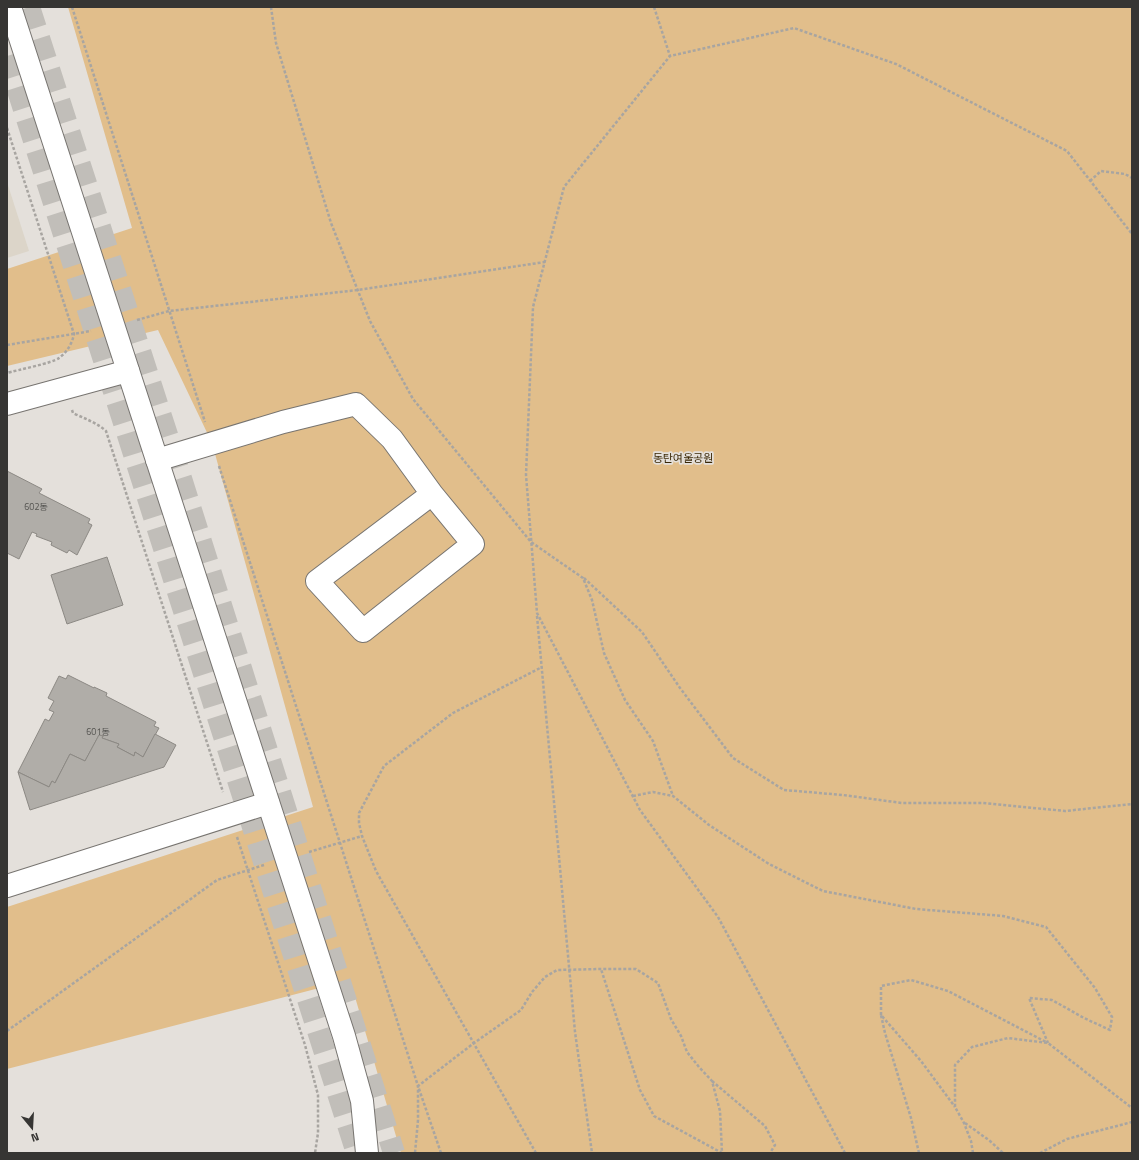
<svg xmlns="http://www.w3.org/2000/svg" width="1139" height="1160" font-family="'Titillium Web','Noto Sans KR',sans-serif">
<style>
.built{fill:#dcd5c9}
.green{fill:#e1be8b}
.building{fill:#b0ada8;stroke:#8c8984}
.lines{fill:none;stroke-linecap:round;stroke-linejoin:round}
.highway-tunnel{stroke:#c1beb9;stroke-width:22;stroke-dasharray:22 11;stroke-linecap:butt}
.minor-casing{stroke:#777470;stroke-width:24}
.path{stroke:#a8a5a1;stroke-width:2.5;stroke-dasharray:3 2;stroke-linecap:butt}
.minor{stroke:#fff;stroke-width:22}
.labels{text-anchor:middle;dominant-baseline:central;stroke-width:3.5;stroke-linejoin:round;paint-order:stroke}
.number-label{font-size:9px;fill:#545350}
.park-label{font-size:11px;fill:#3a2705;stroke:#e4e0db}
</style>
<rect width="100%" height="100%" fill="#e4e0db"/>
<!-- built -->
<path class="built" d="M7 182 29 251 7 258Z"/>
<!-- green -->
<path class="green" d="M68 7H1132V1153H401L350 980 7 1069V907L313 807 212 443 158 330 7 366V269L132 228Z"/>
<!-- building -->
<g class="building">
<path d="M7 471 42 489 39 493 90 519 88 523 92 525 77 555 69 550 67 553 51 545 52 542 36 536 37 534 32 532 19 559 7 553Z"/>
<path d="M107 557 123 605 67 624 51 575Z"/>
<path d="M68 675 94 688V687L107 693 106 696 156 722 154 726 159 728 143 757 135 752 134 756 117 747 119 744 102 738 103 736 99 735 85 761 70 754 55 783 52 781 49 787 18 772 45 719 49 721 54 712 49 710 54 701 48 698 59 676 66 679Z"/>
<path d="M155 734 176 745 164 767 30 810 18 772 49 787 52 781 55 783 70 754 85 761 99 735 103 736 102 738 119 744 117 747 134 756 135 752 143 757Z"/>
</g>
<g class="lines">
<!-- highway-tunnel -->
<g class="highway-tunnel">
<path d="M29 7 178 469 394 1153"/>
<path d="M7 56 357 1153"/>
</g>
<!-- minor casing -->
<g class="minor-casing">
<g id="minor">
<path d="M10 7 344 1036 362 1101 367 1153"/>
<path d="M7 404 128 371"/>
<path d="M157 460 283 422 356 404 392 439 432 494 317 581 363 631 473 544 432 494"/>
<path d="M7 886 268 803"/>
</g>
</g>
<!-- path -->
<g class="path">
<path d="M72 7 205 422"/>
<path d="M271 7 276 43 331 223 370 321 413 399 531 542 583 578 592 600 604 653 625 700 653 741 673 796"/>
<path d="M654 7 670 56"/>
<path d="M7 128 74 334C72 344 67 352 59 358 53 363 17 370 7 373"/>
<path d="M1090 181 1101 171 1125 174 1132 178"/>
<path d="M137 320 169 311 358 290 545 262"/>
<path d="M7 345 91 331"/>
<path d="M72 410 73 413C85 419 96 422 106 431L223 792"/>
<path d="M219 466 418 1086V1120L415 1153"/>
<path d="M584 578 642 632 680 688 733 758 784 790 843 795 902 803H983L1065 811 1132 804"/>
<path d="M537 616 575 1032 592 1153"/>
<path d="M633 796 653 792 673 796 709 825 769 864 823 891 916 909 1003 916 1046 927 1095 988 1112 1017 1110 1030 1084 1018 1052 1000 1029 998 1048 1043"/>
<path d="M237 837 305 1045 318 1095V1133L315 1153"/>
<path d="M309 852 362 836"/>
<path d="M881 1015V986L911 980 948 991 1046 1042"/>
<path d="M7 1031 217 880 264 865"/>
<path d="M712 1081 765 1126 775 1145 770 1153"/>
<path d="M965 1123 990 1141 1003 1153"/>
<path d="M441 1153 418 1086 474 1043 521 1010 532 992 545 977 557 970 601 969H636L658 983 671 1019 681 1036 687 1052 699 1067 712 1081 720 1111 722 1153 654 1116 640 1090 601 969"/>
<path d="M536 1153 376 871 362 836 359 823V813L384 766 453 713 542 667"/>
<path d="M845 1153 718 917 640 810 537 613 526 475 533 307 564 187 670 56 794 28 896 64 1067 151 1132 234"/>
<path d="M919 1153 911 1118 885 1033 881 1015 921 1061 955 1107"/>
<path d="M973 1153 971 1141 964 1123 955 1107V1065L972 1047 1008 1038 1048 1043 1132 1108"/>
<path d="M1040 1153 1067 1139 1132 1122"/>
</g>
<!-- minor -->
<use href="#minor" class="minor"/>
</g>
<g class="labels">
<!-- number labels -->
<g class="number-label">
<text x="36" y="506">602동</text>
<text x="98" y="731">601동</text>
</g>
<!-- park labels -->
<g class="park-label">
<text x="683" y="458">동탄여울공원</text>
</g>
</g>
<!-- border -->
<rect width="1139" height="1160" fill="none" stroke="#363533" stroke-width="16"/>
<!-- north arrow -->
<g transform="translate(32 1128) rotate(162)" stroke="#e4e0db" stroke-width="3" paint-order="stroke">
<path d="M0-3L7 15L0 10L-7 15Z" fill="#363533"/>
<text y="-6" font-size="11" font-weight="bold" text-anchor="middle" fill="#363533">N</text>
</g>
</svg>
